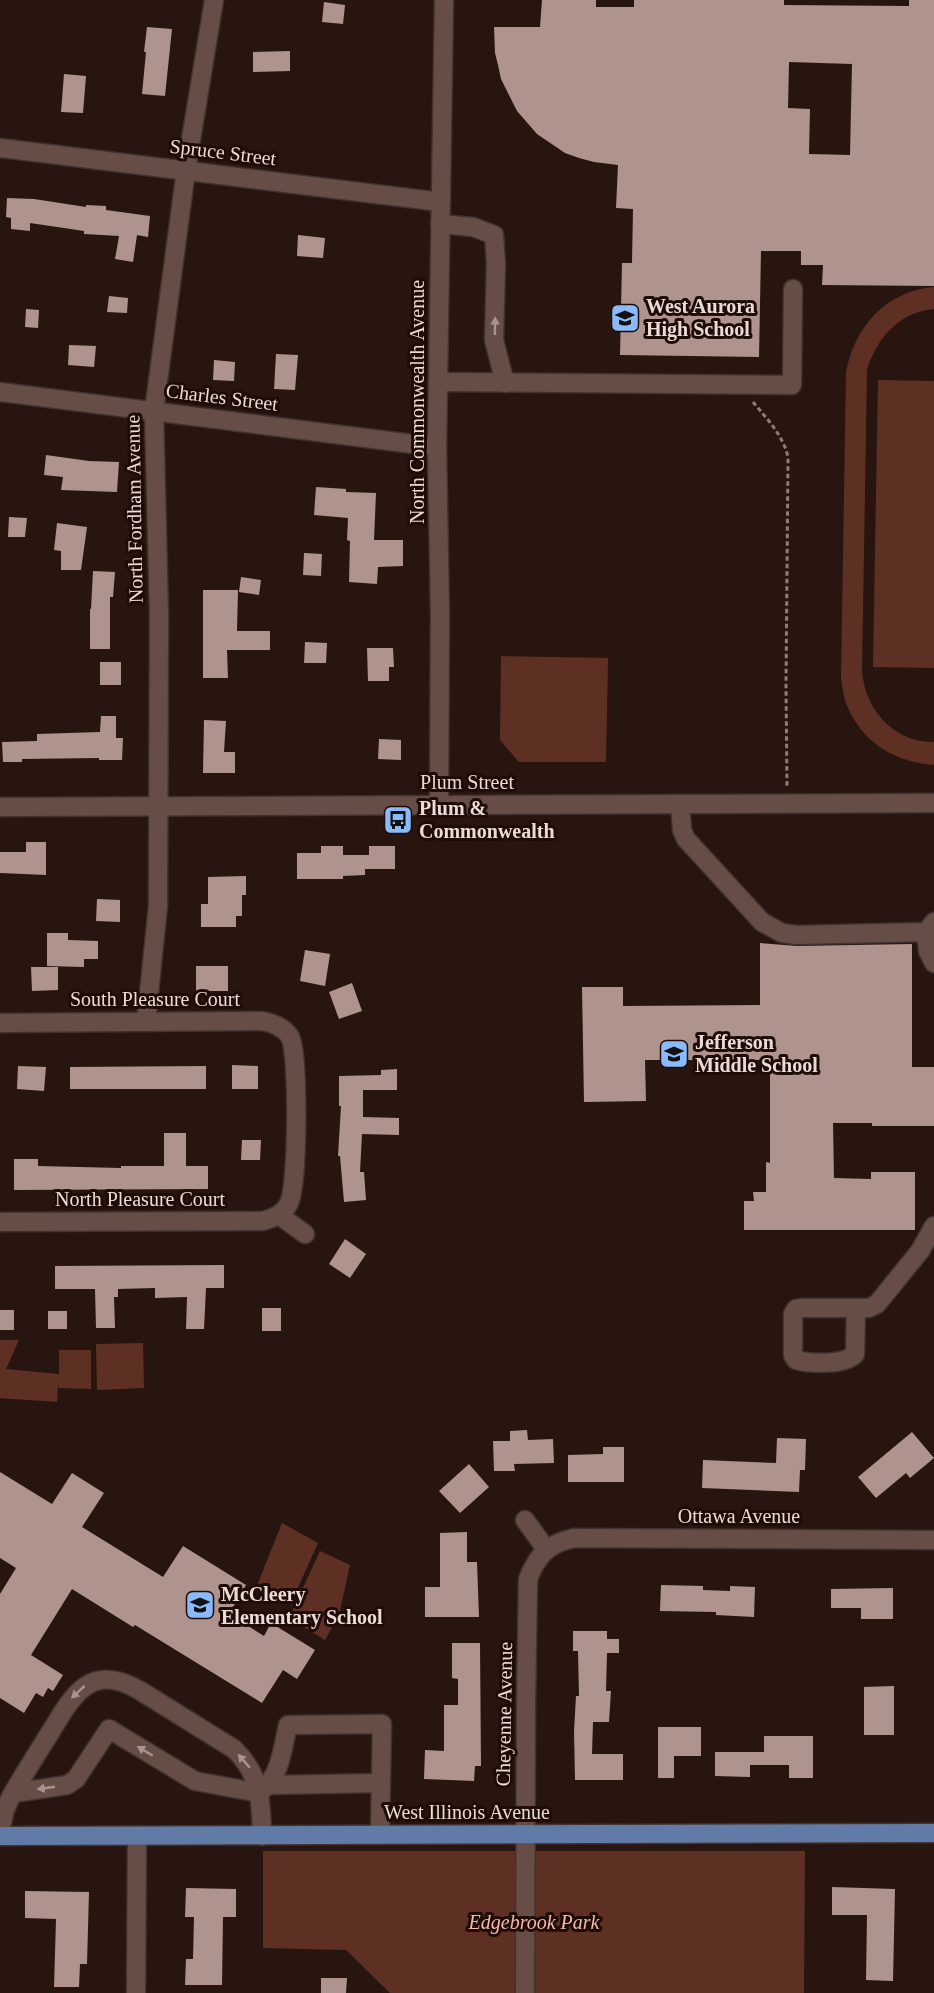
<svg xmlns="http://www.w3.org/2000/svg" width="934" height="1993" font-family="'Times New Roman',serif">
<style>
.green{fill:#5e3024}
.building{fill:#af948d;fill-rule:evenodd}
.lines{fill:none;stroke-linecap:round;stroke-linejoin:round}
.minor-casing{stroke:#413230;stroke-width:21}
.major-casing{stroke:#413230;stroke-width:21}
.path{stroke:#8e7d79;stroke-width:3;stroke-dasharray:4.5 3;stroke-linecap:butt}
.minor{stroke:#664e47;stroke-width:18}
.major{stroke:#627ba6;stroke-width:18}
.oneway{fill:#a8948f}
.labels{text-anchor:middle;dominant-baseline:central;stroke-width:6;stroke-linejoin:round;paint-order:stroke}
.street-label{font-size:20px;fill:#eadbd7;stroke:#1f0c07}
.poi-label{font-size:20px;font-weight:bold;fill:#eadbd7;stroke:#1f0c07;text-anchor:start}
.park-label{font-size:20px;font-style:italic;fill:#f4b9aa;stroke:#1f0c07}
</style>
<rect width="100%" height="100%" fill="#291510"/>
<!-- green -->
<g class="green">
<path d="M934 287V309C899 312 877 338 867 370L862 670C864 708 893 743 934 742V765C894 762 861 742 846 703 843 696 843 687 841 679L846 373C854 327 886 291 934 287Z"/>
<path d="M878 380 934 381V668L873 667Z"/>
<path d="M501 656 608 658 606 762H519L500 740Z"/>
<path d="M0 1340H19L6 1369 59 1374V1350H91V1389L59 1388 58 1384 57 1402 0 1398Z"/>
<path d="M143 1343 144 1388 97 1390 96 1344Z"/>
<path d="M282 1523 318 1543 291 1603 258 1583Z"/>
<path d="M320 1551 350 1565 339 1615 325 1640 289 1618Z"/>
<path d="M263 1851H805L804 1993H390L346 1950 263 1948Z"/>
</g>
<!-- building -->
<g class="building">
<path d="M542 0H596V7H634V0H784V5L909 6V0H934V286L822 285 823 265H801V251H761L759 357 620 355 622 263H632L633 209 616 208 618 165 594 162 579 158 565 153 537 134 517 111 501 79 498 65 495 53 494 27H540ZM789 62 852 64 850 155 809 154 810 109 788 108Z"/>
<path d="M324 2 345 5 343 24 322 22Z"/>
<path d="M147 27 172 29 165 96 142 94 146 52H144Z"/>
<path d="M290 51V71L253 72V52Z"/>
<path d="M64 74 86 76 83 113 61 112Z"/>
<path d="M7 198 34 199 86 207V205L106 206V210L150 216 148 237 137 235 133 262 115 259 119 236 84 234V231L30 223V231L11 229V218L6 217Z"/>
<path d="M298 235 325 238 323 258 297 256Z"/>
<path d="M109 296 128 298 127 313 107 312Z"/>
<path d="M26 309 39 310 38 328 25 327Z"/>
<path d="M69 345 96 346 94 367 68 365Z"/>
<path d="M276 354 298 355 295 390 274 389Z"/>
<path d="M214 360 235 362 234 381 213 380Z"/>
<path d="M46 455 89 461 119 462 117 492 61 490 63 477 44 475Z"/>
<path d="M316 487 346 489V492L376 493 374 540H403V566L378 567 377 584 349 582 350 541 347 540 348 518 314 515Z"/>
<path d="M9 517 27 518 25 537H8Z"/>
<path d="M57 523 87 527 81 570H61V551L54 550Z"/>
<path d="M304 553 322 554 321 576 303 575Z"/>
<path d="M93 571 115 572 113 597H110V649H90V609H91Z"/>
<path d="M241 577 261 580 259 595 239 592Z"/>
<path d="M203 590H238L237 631H270V650H227L228 678H203Z"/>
<path d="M305 642 327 643 326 663H304Z"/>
<path d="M367 648H393L394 667H389V681H368Z"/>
<rect x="100" y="662" width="21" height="23"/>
<path d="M101 716H116V738H123L122 760H99V758L22 759V762H3L2 742 37 741V734L100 732Z"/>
<path d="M204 720 226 721 224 752H235V773H203Z"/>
<path d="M379 739 401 740V760L378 759Z"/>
<path d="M26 842H46V875L0 873V852H26Z"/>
<path d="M321 846H343V855H369V846H395V869H365V875L343 876V879H297V853H321Z"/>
<path d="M246 876V895H242V916H236V927H201V904H208V877Z"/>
<path d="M97 899 120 900V922L96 921Z"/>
<path d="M47 933H68V940L98 941V959H84V967L47 966Z"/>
<path d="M760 943 797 946 912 944V1067H934V1126H872V1123H833L834 1178 871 1179V1172H915V1230H744V1201H754L753 1192H766V1162L770 1163V1060H645L646 1101 584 1102 582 987H623V1006L760 1005Z"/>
<path d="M305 950 330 954 325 986 300 981Z"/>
<rect x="196" y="966" width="32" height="25"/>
<path d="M31 967H58V990L32 991Z"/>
<path d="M352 983 362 1011 339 1019 329 992Z"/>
<path d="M232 1065 258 1066V1089H232Z"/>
<path d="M18 1066 46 1067 44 1091 17 1089Z"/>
<path d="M206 1066V1089H70V1067Z"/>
<path d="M397 1069V1090H363V1117L399 1118V1135L362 1134 360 1172H364L366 1200 344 1202 340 1156H338L341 1106H339V1076L381 1075V1070Z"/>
<path d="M164 1133H186V1166H208V1189L14 1190V1159H38V1166L121 1168V1166H164Z"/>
<path d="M242 1140H261L260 1160H241Z"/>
<path d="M345 1239 366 1254 350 1278 329 1264Z"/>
<path d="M224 1265V1288H206L204 1329H186L187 1297 155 1298V1288L118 1289V1297H114L115 1328H96L95 1289H55V1266Z"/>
<rect x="262" y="1308" width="19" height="23"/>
<rect x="0" y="1310" width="14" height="20"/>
<rect x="48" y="1311" width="19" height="18"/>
<path d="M527 1430 528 1440 553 1439 554 1463 514 1464 515 1471H494L493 1441H510V1431Z"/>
<path d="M912 1432 934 1458 910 1478 906 1473 876 1498 858 1477Z"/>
<path d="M777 1438 806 1439 805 1470H800L799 1492 702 1488 703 1460 776 1463Z"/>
<path d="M603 1447H624V1482H568V1455L603 1454Z"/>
<path d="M469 1464 489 1487 460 1513 439 1491Z"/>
<path d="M0 1472 52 1504 72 1473 104 1493 82 1527 163 1577 183 1546 246 1585 229 1614 264 1636 271 1623 315 1650 297 1679 283 1670 262 1703 135 1625 133 1627 72 1589 31 1655 63 1675 53 1691 48 1688 43 1697 36 1693 24 1713 0 1698V1594L16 1568 0 1558Z"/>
<path d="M467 1532V1562H477L479 1617H425V1587H440V1533Z"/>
<path d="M661 1585 703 1586V1590L730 1591V1586L755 1587 754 1617 716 1615V1612L660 1611Z"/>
<path d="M893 1588V1619H861V1608H831V1589Z"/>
<path d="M573 1631H607V1639H619V1653H607L606 1691H611L609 1722H593L592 1754H623V1780H575L574 1731 576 1696H579L578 1651H573Z"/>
<path d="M452 1643H480L481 1766H475L474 1781 424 1779 425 1750 444 1751V1705H458V1679L452 1678Z"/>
<path d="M894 1686V1735H864V1687Z"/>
<path d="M658 1727H701V1756H674V1778H658Z"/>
<path d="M764 1736H813V1778H789V1765H750V1777L715 1776V1752H764Z"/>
<path d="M832 1887 895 1889 893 1981 866 1980 867 1915H832Z"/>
<path d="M186 1888 236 1889V1917H223L222 1985H185L186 1959H193L194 1917H185Z"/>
<path d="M25 1891 89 1892 87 1964H80L79 1987H54L56 1919 25 1918Z"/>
<path d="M321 1978H347L346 1993H321Z"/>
</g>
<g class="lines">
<!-- minor casing -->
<g class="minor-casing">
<g id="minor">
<path d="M0 148 441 202"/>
<path d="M440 224 473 227 494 235 496 264 494 340 505 383"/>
<path d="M438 382 792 385 793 289"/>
<path d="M0 392 437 447"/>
<path d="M680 804 682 830 686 839 762 922 782 933 797 935 926 932 934 922"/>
<path d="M439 805 440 614 437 447 444 0"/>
<path d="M0 807 934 803"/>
<path d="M926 932 928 951 934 963"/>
<path d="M146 1022 158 906 159 614 154 411 186 170 214 0"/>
<path d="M0 1023 262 1021C273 1023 284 1027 290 1037 299 1054 298 1186 289 1203 284 1214 273 1218 263 1221L0 1222"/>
<path d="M279 1215 305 1234"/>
<path d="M856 1308 855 1354C846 1365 810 1364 796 1360L793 1355V1314L796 1309 802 1308H869L877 1304 920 1251 934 1226"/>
<path d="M525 1520 546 1549"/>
<path d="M269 1785 381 1783"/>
<path d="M13 1793 67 1785 76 1779 109 1729 195 1781 259 1793C281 1776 282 1750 288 1725L382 1724 380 1835"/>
<path d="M0 1832 5 1809 13 1793C25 1773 37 1753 50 1733 73 1695 90 1662 139 1690L234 1749C261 1775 261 1801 262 1836"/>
<path d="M136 1993 137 1836"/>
<path d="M525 1993 526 1705 528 1579C538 1554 548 1544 574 1538L934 1540"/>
</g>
</g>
<!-- major casing -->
<g class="major-casing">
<path id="major" d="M0 1836 934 1833"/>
</g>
<!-- path -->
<path class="path" d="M753 402C767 419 783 435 788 457L786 685 787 788"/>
<!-- minor -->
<use href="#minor" class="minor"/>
<!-- major -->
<use href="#major" class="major"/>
</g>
<!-- one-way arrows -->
<defs><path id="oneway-solid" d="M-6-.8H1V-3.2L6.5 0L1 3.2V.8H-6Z" transform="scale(1.5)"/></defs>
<g class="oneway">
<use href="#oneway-solid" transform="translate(495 326) rotate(-89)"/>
<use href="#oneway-solid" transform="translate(78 1692) rotate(137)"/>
<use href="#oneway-solid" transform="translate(145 1751) rotate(-149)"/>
<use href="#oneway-solid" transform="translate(244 1761) rotate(-131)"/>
<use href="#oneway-solid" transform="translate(46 1788) rotate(172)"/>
</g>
<!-- icons -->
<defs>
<g id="school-square" transform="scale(1.5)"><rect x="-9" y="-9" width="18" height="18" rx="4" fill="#89bafc" stroke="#1f0c07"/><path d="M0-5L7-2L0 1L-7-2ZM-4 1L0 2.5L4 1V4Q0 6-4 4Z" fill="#111"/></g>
<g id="bus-square" transform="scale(1.5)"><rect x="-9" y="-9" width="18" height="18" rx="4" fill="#89bafc" stroke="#1f0c07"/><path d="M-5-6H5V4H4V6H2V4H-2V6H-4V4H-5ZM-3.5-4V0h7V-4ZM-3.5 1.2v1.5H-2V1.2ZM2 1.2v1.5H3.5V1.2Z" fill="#111"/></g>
</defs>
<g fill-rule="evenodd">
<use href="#school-square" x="625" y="318"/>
<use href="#bus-square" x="398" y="820"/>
<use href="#school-square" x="674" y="1054"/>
<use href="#school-square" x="200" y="1605"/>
</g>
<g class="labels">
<!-- street labels -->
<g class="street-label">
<text transform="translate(223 152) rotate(7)">Spruce Street</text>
<text transform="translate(222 397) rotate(7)">Charles Street</text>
<text transform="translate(417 402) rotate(-90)">North Commonwealth Avenue</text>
<text transform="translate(134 509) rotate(-91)">North Fordham Avenue</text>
<text x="467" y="782">Plum Street</text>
<text x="155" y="999">South Pleasure Court</text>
<text x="140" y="1199">North Pleasure Court</text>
<text x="739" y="1516">Ottawa Avenue</text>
<text transform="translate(504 1714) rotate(-89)">Cheyenne Avenue</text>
<text x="467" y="1812">West Illinois Avenue</text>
</g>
<!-- poi labels -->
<g class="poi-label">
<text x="646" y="306">West Aurora<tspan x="646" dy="23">High School</tspan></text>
<text x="419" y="808">Plum &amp;<tspan x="419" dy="23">Commonwealth</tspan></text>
<text x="695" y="1042">Jefferson<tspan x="695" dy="23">Middle School</tspan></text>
<text x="221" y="1594">McCleery<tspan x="221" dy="23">Elementary School</tspan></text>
</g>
<!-- park labels -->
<g class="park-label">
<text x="534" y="1922">Edgebrook Park</text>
</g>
</g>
</svg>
